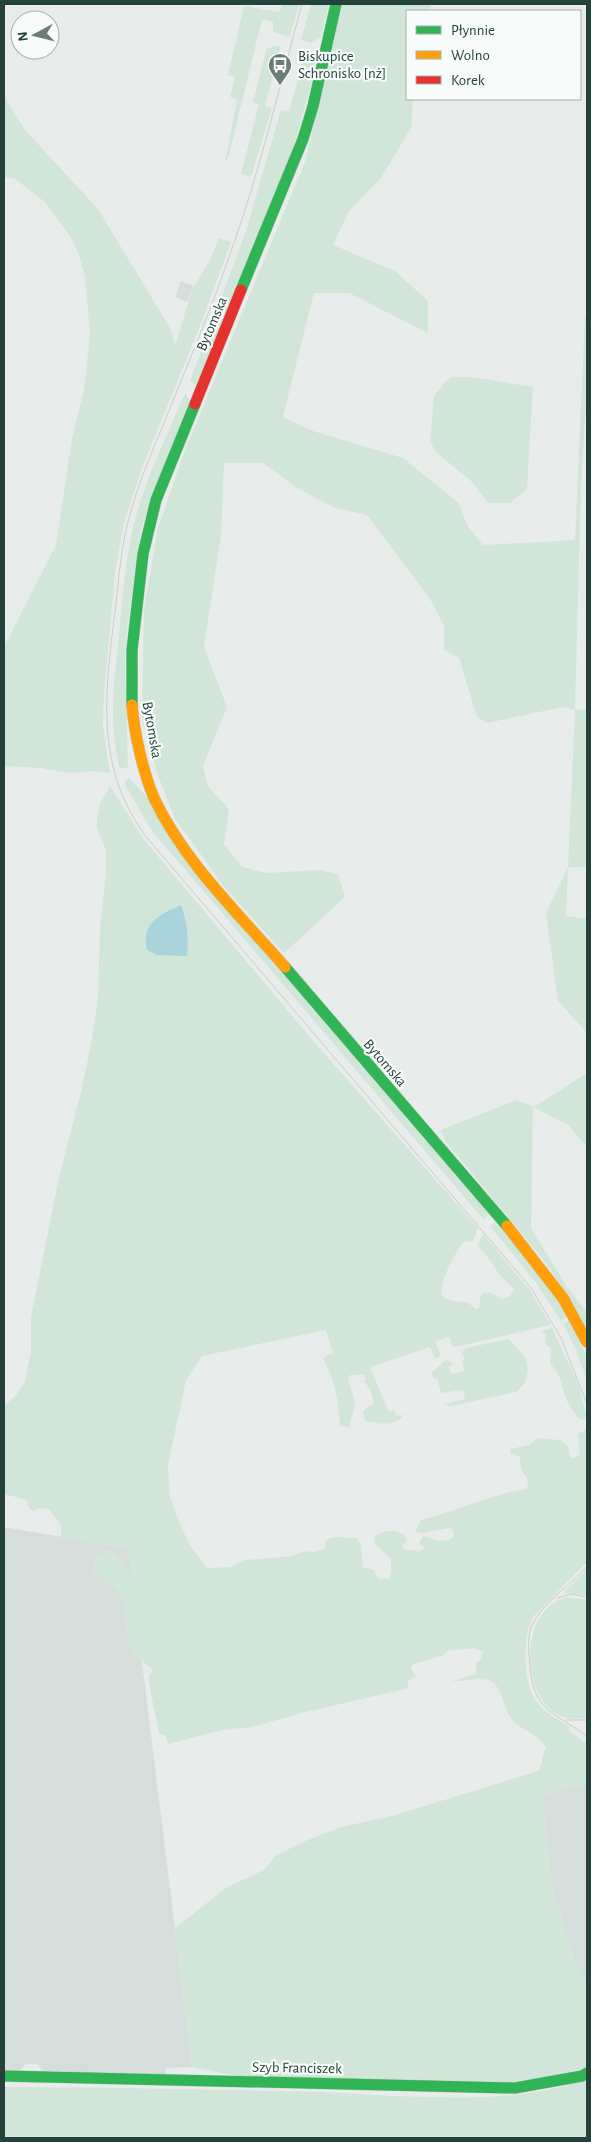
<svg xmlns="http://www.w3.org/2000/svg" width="591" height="2142" font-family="'Alegreya Sans',sans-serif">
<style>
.built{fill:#d6dedb}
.green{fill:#d1e6d8}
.water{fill:#a9d4db}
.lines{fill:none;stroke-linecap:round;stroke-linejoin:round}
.fast-casing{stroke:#c3cbc8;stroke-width:12}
.slow-casing{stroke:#c3cbc8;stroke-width:12}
.jam-casing{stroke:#c3cbc8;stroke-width:12}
.fast{stroke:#30b455;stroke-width:11}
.slow{stroke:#ff9f0a;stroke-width:11}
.jam{stroke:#e5322d;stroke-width:11}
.tram{stroke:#c9cdcc;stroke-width:1}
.labels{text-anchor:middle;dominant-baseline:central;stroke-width:4.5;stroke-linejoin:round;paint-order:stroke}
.poi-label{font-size:15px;fill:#24423a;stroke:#f7fbf9;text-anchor:start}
.street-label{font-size:15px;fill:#24423a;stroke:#f7fbf9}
</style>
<rect width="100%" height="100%" fill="#e8edeb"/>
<!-- built -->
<g class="built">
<path d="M181 281 194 286 187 302 175 297Z"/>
<path d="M4 1527 128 1548 192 2067 166 2068 165 2075 43 2071 38 2064H25L20 2071H4Z"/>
<path d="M587 1783V1978L581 1979 552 1888 542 1795Z"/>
</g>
<!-- green -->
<g class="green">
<path d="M282 4H299L290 37 273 32V22L262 19 229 155 225 163 237 99 230 97 235 77 228 75 244 6 279 12Z"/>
<path d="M311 4H329L321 37 311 43 301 40Z"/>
<path d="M342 4H431L430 11H407V99H413L411 128 381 178 349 211 333 245 395 271 428 301V333L349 293H314L283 417 313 431 403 458 459 503 467 525 483 545 575 540 585 317 587 312V387L581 487 575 709 587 710V867H568L566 916 587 919V1033L558 1001 546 913 568 867 575 710 563 707 487 723 477 717 459 658 444 650V625L430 599 367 515 335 508 297 488 263 463H224L221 536 204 647 227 707 203 766 207 785 229 809 224 844 242 867 266 873 319 870 338 874 345 897 284 953 225 888 175 819 157 773 142 720 144 609 158 528 185 450 305 162Z"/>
<path d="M273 46H281L265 106 272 108 251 177 241 174 259 104 253 102 266 50Z"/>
<path d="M305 52 313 57 316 67 294 146 196 386 190 381 245 234 281 110 289 112Z"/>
<path d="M4 90 6 100 25 130 98 209 170 328 175 346 192 290 210 260 219 238 231 242 200 326 144 463 124 522 115 574 104 693 103 726 110 773 92 771 71 773 40 768 4 766V647L56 545 72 439 84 389 90 334 85 276 79 255 70 236 45 202 15 179 4 177Z"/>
<path d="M452 377H472L533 387 527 489 510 503H488L472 482 437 453 430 442 434 396 445 382Z"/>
<path d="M185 393 190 400 151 498 141 531 127 630 125 659 128 767 120 769C109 728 113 687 118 645 122 605 124 564 134 524 145 479 167 436 185 393Z"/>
<path d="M129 778 147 797 172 840 193 868 490 1213 484 1220 152 831 125 785V780Z"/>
<path d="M110 786 143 838 172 873 315 1043 478 1228 473 1241 463 1242C457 1251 433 1290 445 1298 452 1302 459 1301 467 1302L476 1309 479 1308 481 1294C491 1289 494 1296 503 1299L510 1296 514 1289 499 1274 484 1252 477 1246 483 1234 529 1289 551 1325 455 1347 452 1346 450 1338 446 1337 435 1342 441 1355 435 1359 430 1347 370 1367 389 1412 394 1410 396 1416 404 1415C393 1427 380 1424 365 1421L363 1411 374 1403 371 1391 364 1381 366 1378 363 1375H350L348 1381C351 1390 357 1401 354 1410 352 1417 350 1420 350 1427L340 1426C338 1401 336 1381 323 1359L329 1354H333L326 1330 202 1356 186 1380 168 1465 170 1497 176 1514 189 1544 207 1568 231 1567 244 1560 293 1556 303 1551 315 1552 325 1548V1540L334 1537 357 1538 361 1545 363 1568 373 1569 378 1578 389 1579 391 1571V1559L374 1543 375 1536C384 1530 397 1528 405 1536L407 1542 402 1545 405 1550H416L418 1552 425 1548 419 1542 424 1536 437 1541 450 1540 454 1536 453 1530 450 1528 421 1533 415 1531 421 1520C456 1511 492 1494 527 1489L528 1480 521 1469 520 1457 511 1454 510 1449 529 1445 538 1438 560 1440 568 1446 570 1458H575L580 1454 578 1434 587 1429V1562L533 1617C522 1635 523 1683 536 1701 544 1712 558 1720 570 1727L568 1730 587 1744V1783L542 1795 552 1888 581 1978H587V2067L557 2076 492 2084 242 2077 192 2067 175 1928 227 1887 264 1870 275 1856 305 1841 341 1827 392 1816 538 1771C544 1763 541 1756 546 1748 539 1735 527 1732 516 1724 503 1714 503 1683 488 1680 477 1677 462 1681 450 1682L476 1674V1663L480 1660 483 1652 474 1648 447 1651 442 1656 413 1664 411 1669 416 1676 407 1681 409 1688 302 1713 252 1727 223 1730 168 1744 166 1736 159 1734 149 1683V1675L153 1670 133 1653 128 1644 123 1601 119 1592 93 1571 94 1559C97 1557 101 1553 104 1552 120 1548 126 1569 131 1579L128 1548 61 1537V1525L49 1509 40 1508 33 1511 28 1507 27 1500 4 1494V1406L16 1395 25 1382 31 1351V1317L59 1177 81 1092 92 1039 98 998 100 928 106 872V850L97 828V818L100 803Z"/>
<path d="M587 1073V1147L568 1125 533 1107 531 1228 567 1287 587 1312V1329L567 1294 545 1262 446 1142 440 1130 517 1100 534 1107Z"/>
<path d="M495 1222 548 1284 568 1317 561 1321 536 1283 490 1226Z"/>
<path d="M570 1320 587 1357V1381L576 1350 563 1324Z"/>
<path d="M552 1328 579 1386 587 1418 583 1420 578 1418C575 1413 570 1407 567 1401 562 1389 561 1372 550 1364L551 1349 545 1343 546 1335 541 1331Z"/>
<path d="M509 1339 526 1358 528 1370 525 1383 516 1392 451 1406 444 1404 465 1399 463 1390 441 1393 437 1378 434 1379 431 1373 446 1360 454 1364 449 1366 451 1374 465 1371 462 1362 465 1358 461 1353 466 1348Z"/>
<path d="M587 1569V1595L564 1593V1592Z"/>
<path d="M566 1597 587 1600V1717C525 1735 507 1615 566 1597Z"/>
<path d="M587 2079V2138H4V2087C108 2088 213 2089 317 2092 401 2095 509 2108 587 2079Z"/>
</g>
<!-- water -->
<path class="water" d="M181 905C187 922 189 937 187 956L157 955 147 950C140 924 160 914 181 905Z"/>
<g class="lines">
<!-- fast casing -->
<g class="fast-casing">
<g id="fast">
<path d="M241 290 303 139 313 106 336 4"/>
<path d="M132 705V650L143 554 156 500 195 404"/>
<path d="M285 967 507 1226"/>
<path d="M4 2076 515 2088 582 2076 587 2073"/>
</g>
</g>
<!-- slow casing -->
<g class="slow-casing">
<g id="slow">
<path d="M132 705C134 732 143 772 154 798 184 862 239 914 285 967"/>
<path d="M507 1226 563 1298 587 1342"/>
</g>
</g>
<!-- jam casing -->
<g class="jam-casing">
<path id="jam" d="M195 404 241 290"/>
</g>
<!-- fast -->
<use href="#fast" class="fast"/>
<!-- slow -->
<use href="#slow" class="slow"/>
<!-- jam -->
<use href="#jam" class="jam"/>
<!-- tram -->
<g class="tram">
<path d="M302 4C279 88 259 175 229 257 211 310 189 361 168 413 155 445 140 478 131 511 121 544 119 578 115 611 105 693 94 769 148 839L531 1288 561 1338 587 1404"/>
<path d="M587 1566C572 1584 549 1598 536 1618 528 1629 528 1642 529 1655 532 1709 546 1708 587 1736"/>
<path d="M557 1598 571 1594 587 1597"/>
<path d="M566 1720H587"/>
</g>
</g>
<!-- icons -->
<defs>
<g id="bus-pin" transform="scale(1.25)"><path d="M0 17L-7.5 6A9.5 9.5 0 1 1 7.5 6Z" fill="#697e78" stroke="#f7fbf9"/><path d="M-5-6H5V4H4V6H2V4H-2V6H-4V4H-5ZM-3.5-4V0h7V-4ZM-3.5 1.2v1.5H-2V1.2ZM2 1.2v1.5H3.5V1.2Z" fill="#fff"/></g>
</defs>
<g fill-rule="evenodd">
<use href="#bus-pin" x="280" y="65"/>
</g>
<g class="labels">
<!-- poi labels -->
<g class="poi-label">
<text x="298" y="56">Biskupice<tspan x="298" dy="17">Schronisko [nż]</tspan></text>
</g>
<!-- street labels -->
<g class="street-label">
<text transform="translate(212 324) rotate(-67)">Bytomska</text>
<text transform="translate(152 730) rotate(80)">Bytomska</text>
<text transform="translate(385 1063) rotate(49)">Bytomska</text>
<text transform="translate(297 2068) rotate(1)">Szyb Franciszek</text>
</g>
</g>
<!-- border -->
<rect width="591" height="2142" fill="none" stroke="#24423a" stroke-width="10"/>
<!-- legend -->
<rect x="406" y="10" width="175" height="90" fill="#f7fbf9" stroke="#a3b1ad"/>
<rect x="416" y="26" width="25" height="8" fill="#30b455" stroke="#a3b1ad"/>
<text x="451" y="35" font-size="15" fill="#24423a">Płynnie</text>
<rect x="416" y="51" width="25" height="8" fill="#ff9f0a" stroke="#a3b1ad"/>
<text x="451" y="60" font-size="15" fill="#24423a">Wolno</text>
<rect x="416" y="76" width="25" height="8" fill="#e5322d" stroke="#a3b1ad"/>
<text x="451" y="85" font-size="15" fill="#24423a">Korek</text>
<!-- north arrow -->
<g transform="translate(35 35) rotate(263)"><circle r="24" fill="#f7fbf9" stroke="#a3b1ad"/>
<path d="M0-4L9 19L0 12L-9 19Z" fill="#697e78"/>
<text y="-8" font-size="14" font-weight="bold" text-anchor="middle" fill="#24423a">N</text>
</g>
</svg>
